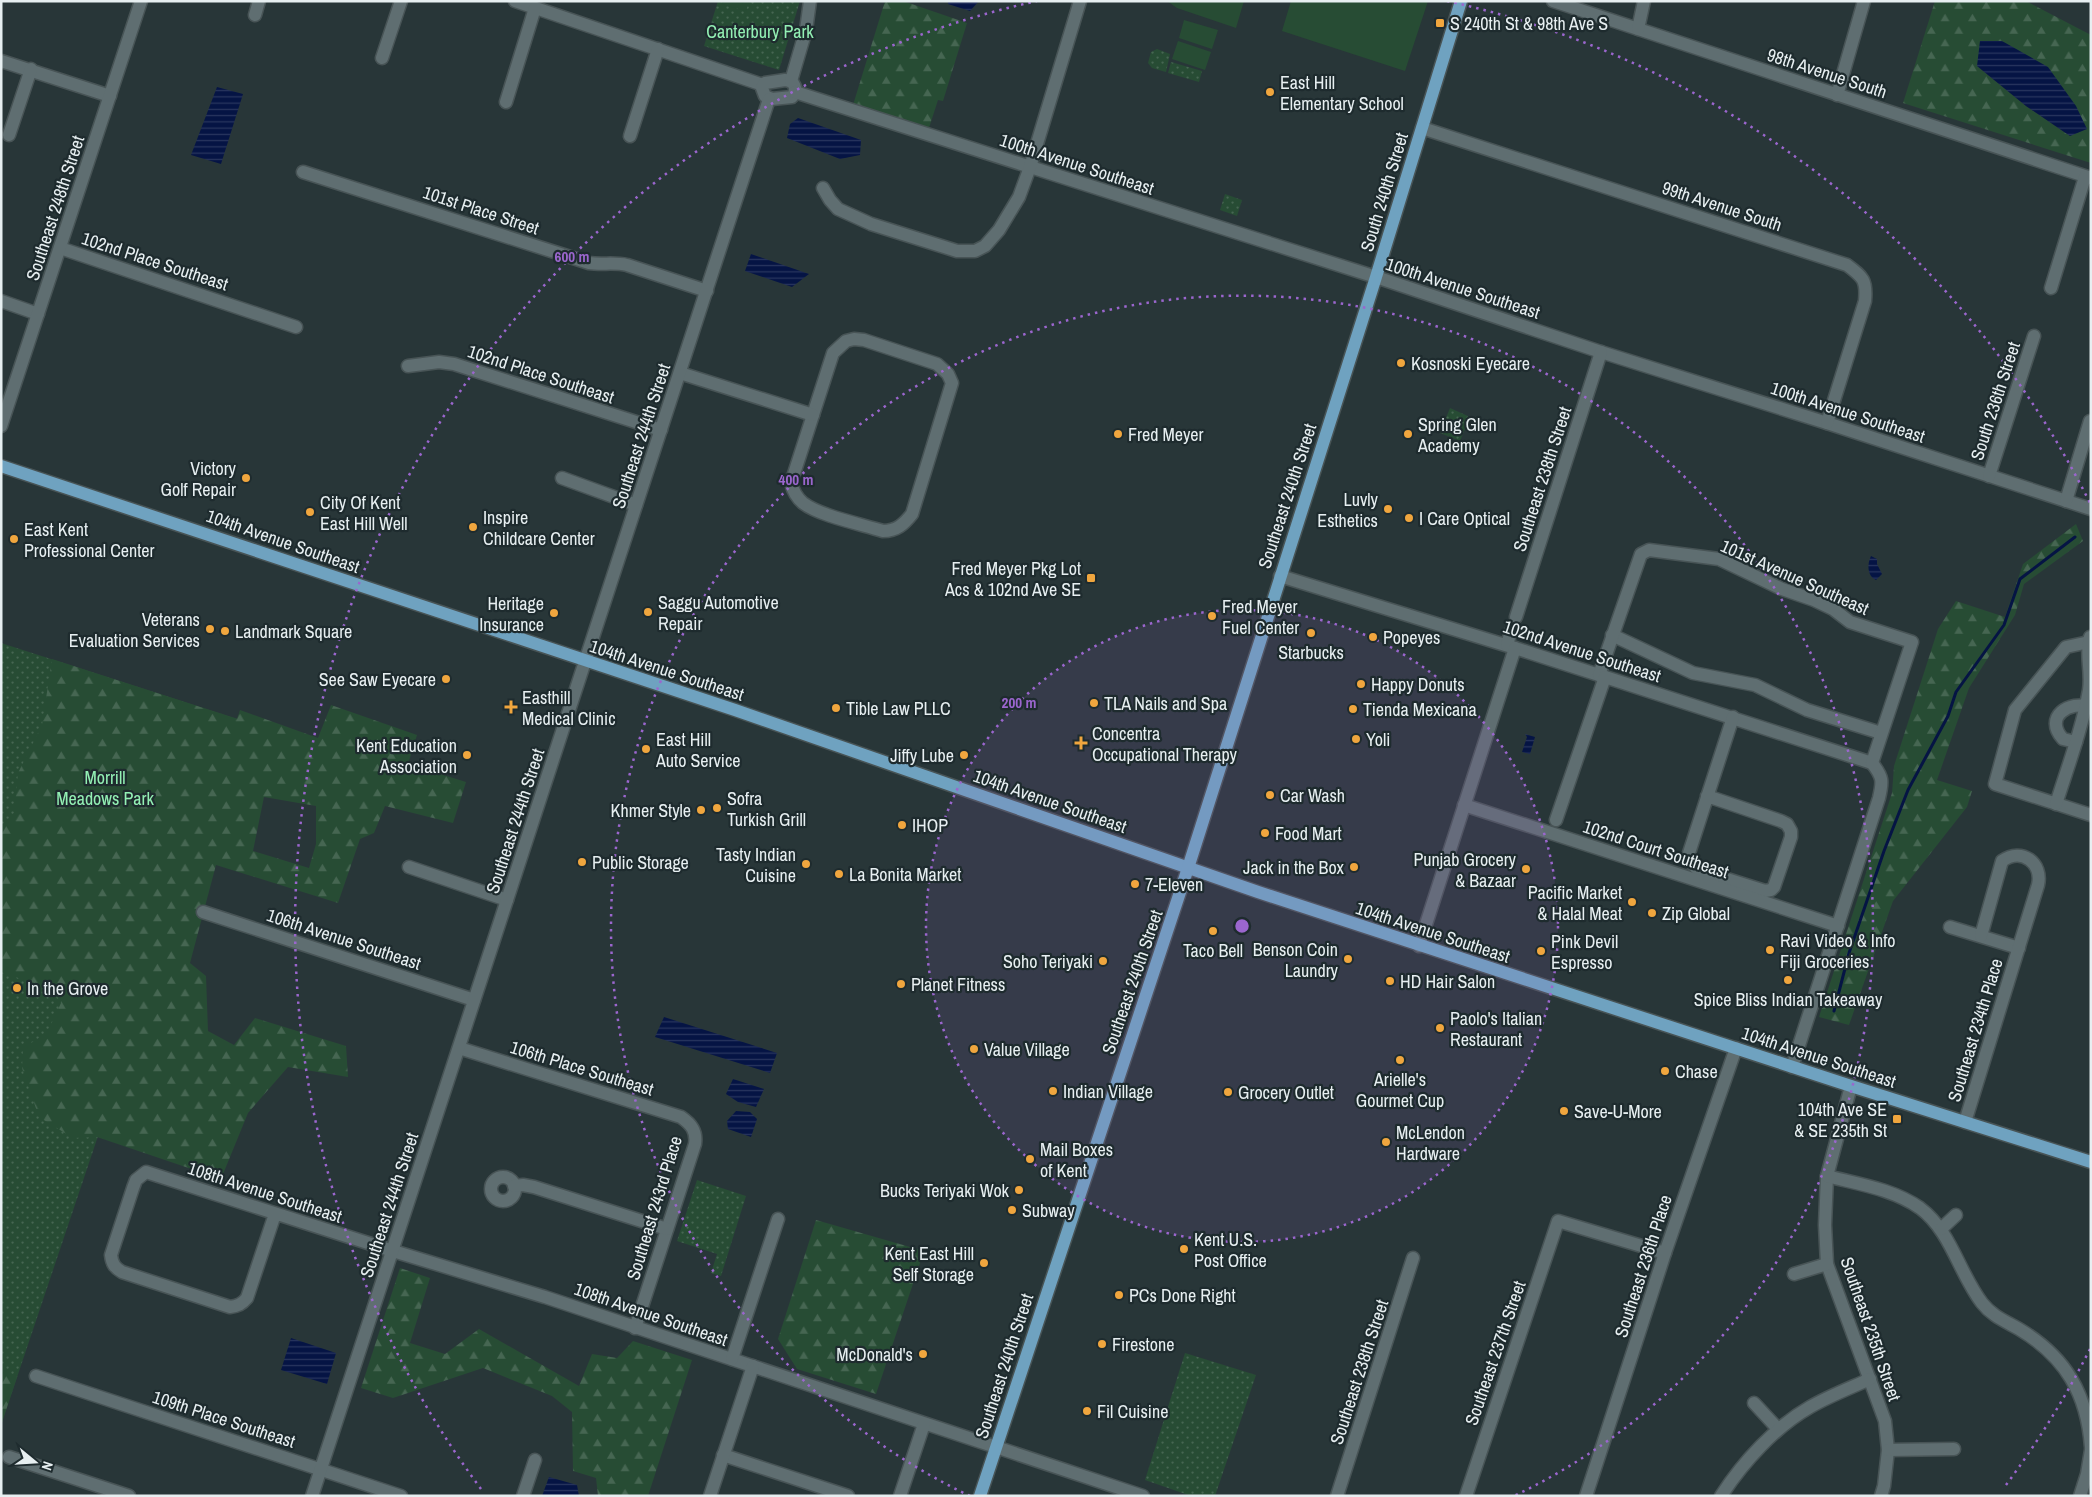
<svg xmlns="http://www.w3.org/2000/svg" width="2092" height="1497" font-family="'Archivo Narrow',sans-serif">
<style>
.green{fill:url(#green-dots)}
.forest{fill:url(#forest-firs);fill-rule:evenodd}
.pitch{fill:#274c34}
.water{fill:url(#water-rules)}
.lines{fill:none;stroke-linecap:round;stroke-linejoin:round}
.stream{stroke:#051444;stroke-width:3}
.minor-casing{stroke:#485456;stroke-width:15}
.major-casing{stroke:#485456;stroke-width:15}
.minor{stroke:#5f6e71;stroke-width:12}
.major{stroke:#6fa2c0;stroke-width:12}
.ring{fill:none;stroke:#9b66ce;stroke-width:2.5;stroke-dasharray:2.5 5}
.poi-dot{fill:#f0a63e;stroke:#1e2b2e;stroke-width:2}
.labels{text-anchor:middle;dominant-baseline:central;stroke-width:4.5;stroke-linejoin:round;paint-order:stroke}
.poi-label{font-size:18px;fill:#e7eff1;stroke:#1e2b2e;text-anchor:start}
.park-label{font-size:18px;fill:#93f0b4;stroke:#1e2b2e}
.street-label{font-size:18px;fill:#e7eff1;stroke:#1e2b2e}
.centre{fill:#9b66ce;stroke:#1e2b2e;stroke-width:2.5}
.ring-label{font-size:15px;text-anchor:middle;font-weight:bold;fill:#9b66ce;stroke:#1e2b2e;stroke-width:4.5;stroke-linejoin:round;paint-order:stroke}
</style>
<defs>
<pattern id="green-dots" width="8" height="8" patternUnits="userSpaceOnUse" patternTransform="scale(1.25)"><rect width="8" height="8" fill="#274c34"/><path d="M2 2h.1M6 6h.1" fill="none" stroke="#466652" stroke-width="1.8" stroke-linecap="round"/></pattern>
<pattern id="forest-firs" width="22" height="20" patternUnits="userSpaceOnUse" patternTransform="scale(1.25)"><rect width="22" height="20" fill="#274c34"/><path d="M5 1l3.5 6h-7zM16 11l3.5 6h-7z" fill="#466652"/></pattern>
<pattern id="water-rules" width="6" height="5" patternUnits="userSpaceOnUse" patternTransform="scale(1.25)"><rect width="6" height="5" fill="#051444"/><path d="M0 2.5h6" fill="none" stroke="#29365f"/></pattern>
</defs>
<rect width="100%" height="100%" fill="#283638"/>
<!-- green -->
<g class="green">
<path d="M718 1H800L779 70 704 46Z"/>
<path d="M1157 49 1170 54 1166 72 1152 68 1148 63 1151 52Z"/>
<path d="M1171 62 1202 71 1199 82 1168 73Z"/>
<path d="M1225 194 1242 200 1237 216 1220 210Z"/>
<path d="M1450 408 1470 417 1460 441 1440 433Z"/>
<path d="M1 643 238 719 1 1425Z"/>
<path d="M697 1180 746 1196 721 1276 711 1273 717 1254 677 1241Z"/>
<path d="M1185 1353 1256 1375 1215 1496H1191L1145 1480Z"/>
</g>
<!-- forest -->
<g class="forest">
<path d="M885 1H903L967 23 943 101 938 100 928 131 853 105Z"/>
<path d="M1935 1H2026L2091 35V163L1903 103ZM1977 66 2070 136 2026 106Z"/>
<path d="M2076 524 2083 541 2024 584 2015 615 1969 688 1937 780 1972 791 1967 807 1893 901 1849 1025 1819 1017 1892 793 1894 766 1938 629 1956 601 2005 617 2023 564Z"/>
<path d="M52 659 237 719 240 710 318 738 331 705 417 735 408 764 466 782 453 823 385 806 374 833 360 839 338 903 216 865 190 963 206 976 208 1031 234 1045 255 1018 346 1046 348 1077 288 1067 248 1113 221 1179 97 1137 73 1138 39 1117 22 1068 23 1048 47 1033 61 1003 53 990 1 972V833L14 813 18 773 42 725ZM264 797 316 806V844L309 868 253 851Z"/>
<path d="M816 1220 924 1251 876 1394 797 1369 778 1339Z"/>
<path d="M400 1268 430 1278 410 1343 445 1354 479 1329 579 1386 592 1354 617 1358 633 1341 692 1360 648 1496H598L596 1478 573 1471 572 1412 552 1396 483 1368 393 1398 361 1388Z"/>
<path d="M1 1370 17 1377 1 1425Z"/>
</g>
<!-- pitch -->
<g class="pitch">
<path d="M722 1H749L746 11 721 4Z"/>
<path d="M1167 1H1244L1236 28 1177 8Z"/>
<path d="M1291 1H1428L1405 71 1282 31Z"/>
<path d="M1184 20 1218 30 1212 49 1179 38Z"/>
<path d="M1178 41 1211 52 1205 70 1172 59Z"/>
</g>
<!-- water -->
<g class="water">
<path d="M948 1H979L970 11 948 4Z"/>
<path d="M1980 41H2002L2048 67 2076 106 2087 129 2070 136 2026 106 1977 66Z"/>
<path d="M217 87 243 94 221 164 191 155Z"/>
<path d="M798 118 861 140 860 155 840 159 787 138 790 124Z"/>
<path d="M751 254 809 274 792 287 745 271Z"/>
<path d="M1871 556 1877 559V564L1882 574 1876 580C1867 576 1867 564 1871 556Z"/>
<path d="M1525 734 1535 737 1530 754 1522 752 1527 737Z"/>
<path d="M664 1017 777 1053 770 1073 655 1037Z"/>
<path d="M733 1079 764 1089 756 1107 738 1102 726 1094Z"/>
<path d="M736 1111 750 1112 757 1119 751 1137 728 1129 727 1121Z"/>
<path d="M291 1338 336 1353 327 1384 281 1370Z"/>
<path d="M549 1477 577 1485 579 1496H542Z"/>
</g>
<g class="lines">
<!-- stream -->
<path class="stream" d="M1834 1011 1849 953 1884 851 1908 790 1948 716 1956 692 2004 625 2020 579 2075 537"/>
<!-- minor casing -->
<g class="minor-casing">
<g id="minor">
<path d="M515 1 763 85"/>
<path d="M1553 1 2091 178"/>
<path d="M255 15 259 1"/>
<path d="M1638 29 1644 1"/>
<path d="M382 58 401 1"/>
<path d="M1 61 110 96"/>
<path d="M785 80C795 81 798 89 792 97L772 99 765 96 762 88 765 83Z"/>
<path d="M791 81 806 30 810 1"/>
<path d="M795 92 1376 277 1601 352 1827 423 2091 509"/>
<path d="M1837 95 1864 1"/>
<path d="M506 102 535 8"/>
<path d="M1422 128 1847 265C1863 277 1867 280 1865 301L1827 423"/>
<path d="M9 135 31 69"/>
<path d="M630 136 658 49"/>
<path d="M303 172 589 263C602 265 614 262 627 265L707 291"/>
<path d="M823 188 830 200 838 209 871 224 957 251H975L985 246 999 230 1019 197 1030 167 1080 1"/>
<path d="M60 248 296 327"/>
<path d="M2051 288 2085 177"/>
<path d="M1 301 38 314"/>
<path d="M854 339 864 340 937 364 948 374 952 383 912 514C904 524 897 531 883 531 861 524 820 516 803 503 796 497 793 491 791 483L833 353 846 341Z"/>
<path d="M408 366 439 362 454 364 661 430"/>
<path d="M680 373 813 415"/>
<path d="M1 426 141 1"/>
<path d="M1989 476 2034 336"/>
<path d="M562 478 636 505"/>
<path d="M2066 501 2090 421"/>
<path d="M1280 576 1515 648 1872 763"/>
<path d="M1516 617 1601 352"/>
<path d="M1612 635 1693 673 1755 685 1807 710 1881 733"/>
<path d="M2089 642 2066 647 2015 710 1995 784 2091 815"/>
<path d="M1507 645 1511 631"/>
<path d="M1599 675 1641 554 1649 550 1719 559 1782 589 1814 600 1833 609 1850 622 1912 642 1872 763C1883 777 1883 781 1879 798L1792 1067"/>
<path d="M2076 742 2063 739C2043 717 2069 700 2091 707"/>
<path d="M1707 796 1781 821 1787 824 1791 831V837L1774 887 1771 890 1765 891 1698 870 1688 859 1689 853 1733 717"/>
<path d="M2056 804C2068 766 2082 729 2089 690 2092 671 2085 655 2090 637"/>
<path d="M1464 805 1838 926"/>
<path d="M1556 820 1605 677"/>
<path d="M409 867 507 900"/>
<path d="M203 912 474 1000"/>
<path d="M1950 927 2019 948"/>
<path d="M1419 946 1515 648"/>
<path d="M459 1048 681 1117C691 1124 697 1131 695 1144L635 1328"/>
<path d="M1851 1086 1827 1176 1825 1225 1827 1264 1885 1421 1888 1450 1884 1486 1881 1496"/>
<path d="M1965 1122 2038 885C2043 863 2022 847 2002 861L1981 936"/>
<path d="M1827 1176C1858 1184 1893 1189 1920 1208 1951 1231 1959 1273 1982 1303 1992 1316 2005 1321 2019 1329 2066 1357 2087 1394 2091 1447"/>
<circle cx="503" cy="1189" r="12"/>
<path d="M514 1186 523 1185 534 1187 667 1229"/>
<path d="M275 1214 247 1298C242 1304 238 1306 230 1307L122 1272C115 1268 112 1264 111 1255L133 1188 136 1180 146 1172 393 1251 545 1297 1143 1496"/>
<path d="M1941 1229 1956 1215"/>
<path d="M1794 1274 1827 1264"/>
<path d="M732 1359 778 1219"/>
<path d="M36 1376 401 1496"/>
<path d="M1754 1403 1778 1429"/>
<path d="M1888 1450 1954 1449"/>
<path d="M723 1455 848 1496"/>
<path d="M9 1457 129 1496"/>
<path d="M312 1496 769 99"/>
<path d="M523 1496 535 1460"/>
<path d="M710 1496 753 1366"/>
<path d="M900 1496 924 1424"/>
<path d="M1337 1496 1413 1258"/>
<path d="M1466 1496 1558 1221 1665 1253"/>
<path d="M1586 1496 1665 1253 1736 1048"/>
<path d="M1721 1496C1743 1462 1775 1427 1810 1407 1829 1396 1850 1388 1870 1379"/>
<path d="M2080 1496 2087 1474 2091 1450"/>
</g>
</g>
<!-- major casing -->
<g class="major-casing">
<g id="major">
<path d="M1 466 735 710 1258 892 1851 1086 2091 1162"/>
<path d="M980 1496 1188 868 1376 277 1461 1"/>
</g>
</g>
<!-- minor -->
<use href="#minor" class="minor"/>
<!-- major -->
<use href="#major" class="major"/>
</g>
<!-- distance rings -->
<circle cx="1242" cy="926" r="316" fill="#9b66ce" fill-opacity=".12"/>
<g class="ring">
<circle cx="1242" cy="926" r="316"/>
<path d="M970 1496A631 631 0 1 1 1514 1496"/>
<path d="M2090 1349A947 947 0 0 1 2003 1489M481 1489A947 947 0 0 1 1037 1M1447 1A947 947 0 0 1 2090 503"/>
</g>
<!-- markers -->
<g class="poi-dot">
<rect x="1435" y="18" width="10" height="10" rx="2.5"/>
<circle cx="1270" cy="92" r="5"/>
<circle cx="1401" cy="363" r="5"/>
<circle cx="1118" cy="434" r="5"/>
<circle cx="1408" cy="434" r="5"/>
<circle cx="246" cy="478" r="5"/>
<circle cx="1388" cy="509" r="5"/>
<circle cx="310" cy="512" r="5"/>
<circle cx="1409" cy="518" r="5"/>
<circle cx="473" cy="527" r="5"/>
<circle cx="14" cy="539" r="5"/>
<rect x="1086" y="573" width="10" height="10" rx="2.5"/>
<circle cx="648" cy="612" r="5"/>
<circle cx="554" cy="613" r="5"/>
<circle cx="1212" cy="616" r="5"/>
<circle cx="210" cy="629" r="5"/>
<circle cx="225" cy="631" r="5"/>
<circle cx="1311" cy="633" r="5"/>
<circle cx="1373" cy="637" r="5"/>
<circle cx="446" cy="679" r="5"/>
<circle cx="1361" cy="684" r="5"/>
<circle cx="1094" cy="703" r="5"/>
<path d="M508.5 699.5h5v5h5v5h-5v5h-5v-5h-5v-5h5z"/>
<circle cx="836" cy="708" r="5"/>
<circle cx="1353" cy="709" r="5"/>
<circle cx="1356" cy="739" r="5"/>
<path d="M1078.5 735.5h5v5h5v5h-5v5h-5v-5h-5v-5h5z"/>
<circle cx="646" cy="749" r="5"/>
<circle cx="467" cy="755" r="5"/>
<circle cx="964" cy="755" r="5"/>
<circle cx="1270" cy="795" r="5"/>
<circle cx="717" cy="808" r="5"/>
<circle cx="701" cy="810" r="5"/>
<circle cx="902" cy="825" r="5"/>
<circle cx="1265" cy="833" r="5"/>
<circle cx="582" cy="862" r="5"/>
<circle cx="806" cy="864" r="5"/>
<circle cx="1354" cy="867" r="5"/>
<circle cx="1526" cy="869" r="5"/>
<circle cx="839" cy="874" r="5"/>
<circle cx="1135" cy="884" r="5"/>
<circle cx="1632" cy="902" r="5"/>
<circle cx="1652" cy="913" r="5"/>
<circle cx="1213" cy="931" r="5"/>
<circle cx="1770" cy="950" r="5"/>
<circle cx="1541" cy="951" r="5"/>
<circle cx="1348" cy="959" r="5"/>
<circle cx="1103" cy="961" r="5"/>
<circle cx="1788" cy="980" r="5"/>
<circle cx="1390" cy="981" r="5"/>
<circle cx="901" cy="984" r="5"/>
<circle cx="17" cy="988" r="5"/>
<circle cx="1440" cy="1028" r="5"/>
<circle cx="974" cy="1049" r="5"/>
<circle cx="1400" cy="1060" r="5"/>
<circle cx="1665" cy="1071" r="5"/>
<circle cx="1053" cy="1091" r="5"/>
<circle cx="1228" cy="1092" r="5"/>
<circle cx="1564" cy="1111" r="5"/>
<rect x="1892" y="1114" width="10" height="10" rx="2.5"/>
<circle cx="1386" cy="1142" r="5"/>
<circle cx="1030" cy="1159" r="5"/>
<circle cx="1019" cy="1190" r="5"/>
<circle cx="1012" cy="1210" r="5"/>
<circle cx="1184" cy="1249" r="5"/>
<circle cx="984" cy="1263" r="5"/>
<circle cx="1119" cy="1295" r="5"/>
<circle cx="1102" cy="1344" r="5"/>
<circle cx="923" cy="1354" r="5"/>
<circle cx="1087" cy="1411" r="5"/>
</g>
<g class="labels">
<!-- poi labels -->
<g class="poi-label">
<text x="1450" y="23">S 240th St &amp; 98th Ave S</text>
<text x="1280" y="82">East Hill<tspan x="1280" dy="21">Elementary School</tspan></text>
<text x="1411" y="363">Kosnoski Eyecare</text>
<text x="1418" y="424">Spring Glen<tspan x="1418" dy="21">Academy</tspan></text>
<text x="1128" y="434">Fred Meyer</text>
<text x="236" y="468" text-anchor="end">Victory<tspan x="236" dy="21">Golf Repair</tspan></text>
<text x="1378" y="499" text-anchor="end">Luvly<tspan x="1378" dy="21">Esthetics</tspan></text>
<text x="320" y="502">City Of Kent<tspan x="320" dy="21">East Hill Well</tspan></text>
<text x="483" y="517">Inspire<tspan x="483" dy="21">Childcare Center</tspan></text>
<text x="1419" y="518">I Care Optical</text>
<text x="24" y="529">East Kent<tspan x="24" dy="21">Professional Center</tspan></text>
<text x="1081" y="568" text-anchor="end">Fred Meyer Pkg Lot<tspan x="1081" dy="21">Acs &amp; 102nd Ave SE</tspan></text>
<text x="658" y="602">Saggu Automotive<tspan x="658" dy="21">Repair</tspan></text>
<text x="544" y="603" text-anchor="end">Heritage<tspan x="544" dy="21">Insurance</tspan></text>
<text x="1222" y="606">Fred Meyer<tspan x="1222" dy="21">Fuel Center</tspan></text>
<text x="200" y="619" text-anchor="end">Veterans<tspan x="200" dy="21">Evaluation Services</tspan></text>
<text x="235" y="631">Landmark Square</text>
<text x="1383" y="637">Popeyes</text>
<text x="1311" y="652" text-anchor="middle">Starbucks</text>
<text x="436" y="679" text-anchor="end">See Saw Eyecare</text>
<text x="1371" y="684">Happy Donuts</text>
<text x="522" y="697">Easthill<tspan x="522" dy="21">Medical Clinic</tspan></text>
<text x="1104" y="703">TLA Nails and Spa</text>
<text x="846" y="708">Tible Law PLLC</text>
<text x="1363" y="709">Tienda Mexicana</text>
<text x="1092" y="733">Concentra<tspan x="1092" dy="21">Occupational Therapy</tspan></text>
<text x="656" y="739">East Hill<tspan x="656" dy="21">Auto Service</tspan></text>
<text x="1366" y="739">Yoli</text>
<text x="457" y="745" text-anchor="end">Kent Education<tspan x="457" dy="21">Association</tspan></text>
<text x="954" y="755" text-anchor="end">Jiffy Lube</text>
<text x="1280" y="795">Car Wash</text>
<text x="727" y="798">Sofra<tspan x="727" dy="21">Turkish Grill</tspan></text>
<text x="691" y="810" text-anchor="end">Khmer Style</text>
<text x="912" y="825">IHOP</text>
<text x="1275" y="833">Food Mart</text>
<text x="796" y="854" text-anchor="end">Tasty Indian<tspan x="796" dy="21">Cuisine</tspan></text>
<text x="1516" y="859" text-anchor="end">Punjab Grocery<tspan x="1516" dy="21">&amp; Bazaar</tspan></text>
<text x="592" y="862">Public Storage</text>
<text x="1344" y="867" text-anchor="end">Jack in the Box</text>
<text x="849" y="874">La Bonita Market</text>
<text x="1145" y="884">7-Eleven</text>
<text x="1622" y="892" text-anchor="end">Pacific Market<tspan x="1622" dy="21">&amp; Halal Meat</tspan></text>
<text x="1662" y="913">Zip Global</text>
<text x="1780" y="940">Ravi Video &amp; Info<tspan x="1780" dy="21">Fiji Groceries</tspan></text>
<text x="1551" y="941">Pink Devil<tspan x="1551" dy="21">Espresso</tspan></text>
<text x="1338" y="949" text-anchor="end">Benson Coin<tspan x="1338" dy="21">Laundry</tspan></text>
<text x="1213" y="950" text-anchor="middle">Taco Bell</text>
<text x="1093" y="961" text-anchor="end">Soho Teriyaki</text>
<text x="1400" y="981">HD Hair Salon</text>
<text x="911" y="984">Planet Fitness</text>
<text x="27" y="988">In the Grove</text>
<text x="1788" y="999" text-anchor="middle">Spice Bliss Indian Takeaway</text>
<text x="1450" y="1018">Paolo's Italian<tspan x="1450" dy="21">Restaurant</tspan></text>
<text x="984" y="1049">Value Village</text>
<text x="1675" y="1071">Chase</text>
<text x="1400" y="1079" text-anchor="middle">Arielle's<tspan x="1400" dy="21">Gourmet Cup</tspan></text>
<text x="1063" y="1091">Indian Village</text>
<text x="1238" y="1092">Grocery Outlet</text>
<text x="1887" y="1109" text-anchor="end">104th Ave SE<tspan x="1887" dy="21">&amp; SE 235th St</tspan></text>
<text x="1574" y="1111">Save-U-More</text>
<text x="1396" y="1132">McLendon<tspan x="1396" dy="21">Hardware</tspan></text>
<text x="1040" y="1149">Mail Boxes<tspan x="1040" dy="21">of Kent</tspan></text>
<text x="1009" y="1190" text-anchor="end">Bucks Teriyaki Wok</text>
<text x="1022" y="1210">Subway</text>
<text x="1194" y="1239">Kent U.S.<tspan x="1194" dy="21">Post Office</tspan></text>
<text x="974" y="1253" text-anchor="end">Kent East Hill<tspan x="974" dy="21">Self Storage</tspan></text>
<text x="1129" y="1295">PCs Done Right</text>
<text x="1112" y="1344">Firestone</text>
<text x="913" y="1354" text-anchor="end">McDonald's</text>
<text x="1097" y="1411">Fil Cuisine</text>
</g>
<!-- park labels -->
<g class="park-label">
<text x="760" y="31">Canterbury Park</text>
<text x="105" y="777">Morrill<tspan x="105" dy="21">Meadows Park</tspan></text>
</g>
<!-- street labels -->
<g class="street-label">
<text transform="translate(1827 73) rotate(18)">98th Avenue South</text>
<text transform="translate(1077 164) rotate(18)">100th Avenue Southeast</text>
<text transform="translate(1384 192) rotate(-73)">South 240th Street</text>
<text transform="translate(1722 206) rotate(18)">99th Avenue South</text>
<text transform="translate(55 208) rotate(-72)">Southeast 248th Street</text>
<text transform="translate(481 210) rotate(18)">101st Place Street</text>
<text transform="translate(155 261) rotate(18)">102nd Place Southeast</text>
<text transform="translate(1463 288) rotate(18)">100th Avenue Southeast</text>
<text transform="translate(541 374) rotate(18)">102nd Place Southeast</text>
<text transform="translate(1995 401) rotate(-72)">South 236th Street</text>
<text transform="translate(1848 412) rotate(18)">100th Avenue Southeast</text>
<text transform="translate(641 436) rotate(-72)">Southeast 244th Street</text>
<text transform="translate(1542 479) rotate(-72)">Southeast 238th Street</text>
<text transform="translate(1287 496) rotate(-72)">Southeast 240th Street</text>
<text transform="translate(283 541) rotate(19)">104th Avenue Southeast</text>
<text transform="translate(1795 577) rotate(24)">101st Avenue Southeast</text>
<text transform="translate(1582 651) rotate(18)">102nd Avenue Southeast</text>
<text transform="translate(667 670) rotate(18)">104th Avenue Southeast</text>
<text transform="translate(1050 801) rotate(19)">104th Avenue Southeast</text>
<text transform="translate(515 821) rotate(-72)">Southeast 244th Street</text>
<text transform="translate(1656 849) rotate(18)">102nd Court Southeast</text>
<text transform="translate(1433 932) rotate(18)">104th Avenue Southeast</text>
<text transform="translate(344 939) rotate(18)">106th Avenue Southeast</text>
<text transform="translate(1132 982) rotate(-71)">Southeast 240th Street</text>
<text transform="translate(1975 1030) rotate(-73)">Southeast 234th Place</text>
<text transform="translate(1819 1057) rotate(18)">104th Avenue Southeast</text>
<text transform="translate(582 1068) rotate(17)">106th Place Southeast</text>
<text transform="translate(265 1192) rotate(18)">108th Avenue Southeast</text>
<text transform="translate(389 1205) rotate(-72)">Southeast 244th Street</text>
<text transform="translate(654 1208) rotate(-73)">Southeast 243rd Place</text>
<text transform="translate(1643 1266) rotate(-72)">Southeast 236th Place</text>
<text transform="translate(651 1314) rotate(19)">108th Avenue Southeast</text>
<text transform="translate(1871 1329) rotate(71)">Southeast 235th Street</text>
<text transform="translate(1495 1353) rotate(-71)">Southeast 237th Street</text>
<text transform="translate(1004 1366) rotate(-72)">Southeast 240th Street</text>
<text transform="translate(1359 1372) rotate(-72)">Southeast 238th Street</text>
<text transform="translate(224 1419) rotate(18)">109th Place Southeast</text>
</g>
</g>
<circle cx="1242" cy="926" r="8" class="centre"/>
<g class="ring-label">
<text x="572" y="262">600 m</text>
<text x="796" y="485">400 m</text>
<text x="1019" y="708">200 m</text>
</g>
<!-- border -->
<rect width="2092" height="1497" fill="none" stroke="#e7eff1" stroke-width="5"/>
<!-- north arrow -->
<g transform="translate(35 1462) rotate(108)" stroke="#1e2b2e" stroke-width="4" paint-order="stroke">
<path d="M0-4L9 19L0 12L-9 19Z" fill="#e7eff1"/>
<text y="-8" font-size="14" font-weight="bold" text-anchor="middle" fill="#e7eff1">N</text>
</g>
</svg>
